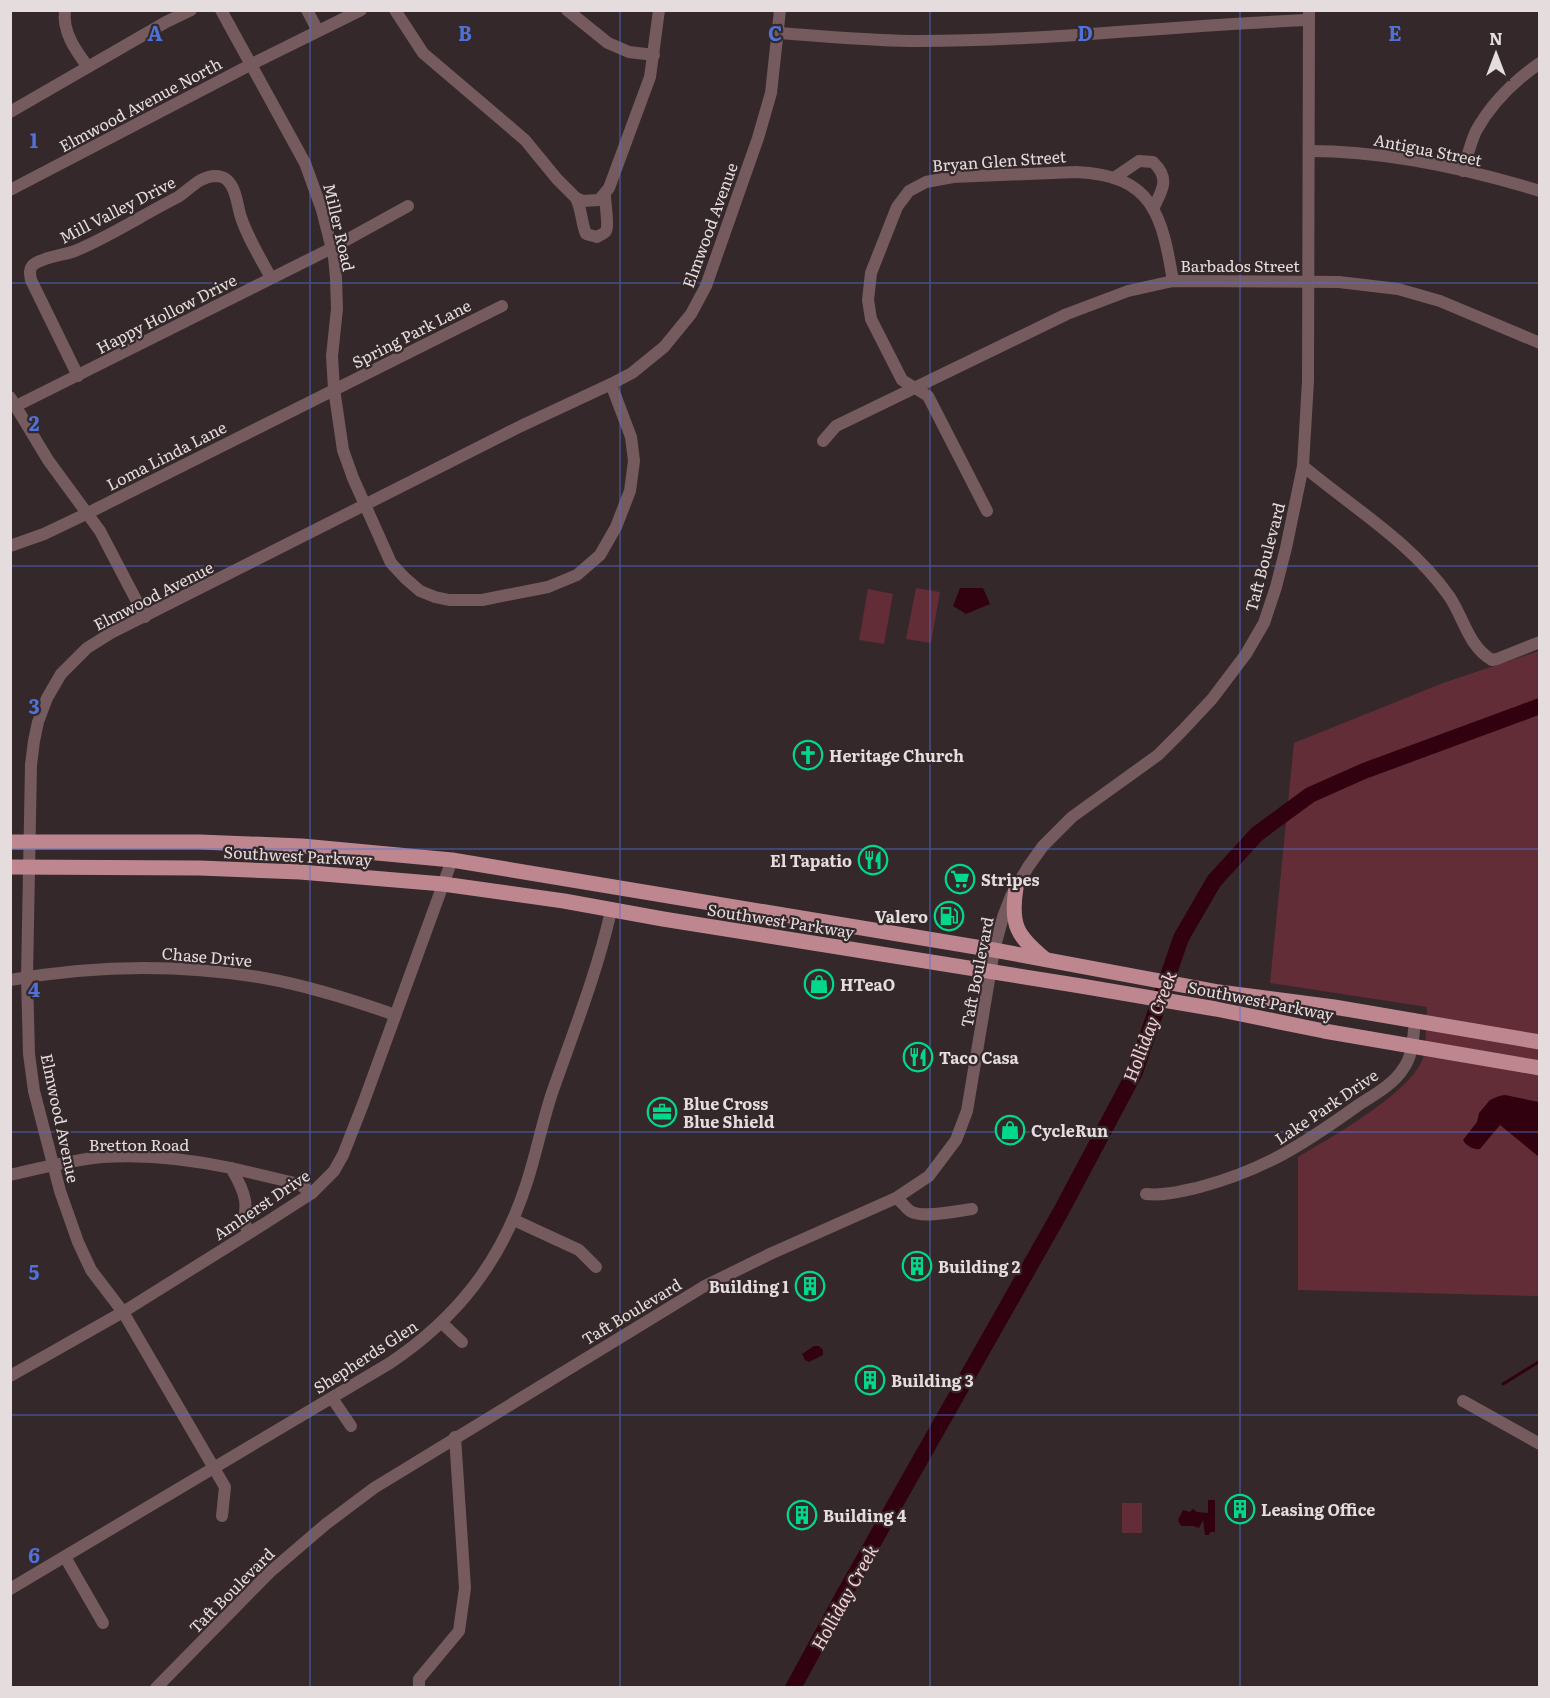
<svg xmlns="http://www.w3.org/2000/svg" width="1550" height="1698" font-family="Literata,serif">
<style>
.green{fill:#632d38}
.water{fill:#32010f}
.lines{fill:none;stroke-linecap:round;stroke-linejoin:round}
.stream{stroke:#32010f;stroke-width:3}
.river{stroke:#32010f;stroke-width:16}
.minor{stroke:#755a5e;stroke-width:12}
.major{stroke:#be878f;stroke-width:15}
.grid{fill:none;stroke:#4f72d9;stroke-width:1.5;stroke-opacity:0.55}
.labels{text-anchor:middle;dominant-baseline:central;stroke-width:4.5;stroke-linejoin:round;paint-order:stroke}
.street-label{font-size:16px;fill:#e4dcdd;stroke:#34282a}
.poi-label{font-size:16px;font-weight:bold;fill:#e4dcdd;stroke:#34282a;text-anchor:start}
.water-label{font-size:18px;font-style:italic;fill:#f4ced3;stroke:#34282a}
.grid-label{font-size:20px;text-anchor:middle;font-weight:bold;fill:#4f72d9;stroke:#34282a;stroke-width:4.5;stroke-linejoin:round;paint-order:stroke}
</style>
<rect width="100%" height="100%" fill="#34282a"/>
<!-- green -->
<g class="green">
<path d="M916 588 940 592 931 643 906 639Z"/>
<path d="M868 589 893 594 884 644 859 640Z"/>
<path d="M1539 651V1296L1298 1290V1157C1330 1138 1411 1093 1423 1058 1426 1047 1426 1020 1427 1007L1270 983 1294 743 1443 683Z"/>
<rect x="1122" y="1503" width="20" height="30"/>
</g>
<!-- water -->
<g class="water">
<path d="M960 588H983L990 604 966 614 953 606Z"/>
<path d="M1505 1095 1539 1102V1157L1500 1125 1480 1149C1474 1150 1466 1146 1463 1140L1477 1122 1479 1113 1490 1100 1499 1096Z"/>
<path d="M814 1346H819L823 1350V1355L809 1362 805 1360 802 1354Z"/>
<path d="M1208 1500H1215V1532H1210L1209 1535H1205L1203 1520 1199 1528 1193 1526H1181L1178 1520 1183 1510 1190 1512 1193 1509 1197 1512 1208 1513Z"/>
</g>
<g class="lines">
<!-- stream -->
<g class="stream">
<path d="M1503 1384 1540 1361"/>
<path d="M798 1679 799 1688"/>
</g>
<!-- river -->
<path class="river" d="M793 1688 843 1596 1060 1213 1135 1072 1181 938 1214 881 1257 834 1310 795 1364 771 1540 706"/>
<!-- minor -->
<g class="minor">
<path d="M65 10C62 32 76 51 88 67"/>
<path d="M221 10 305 163 322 210 334 257 336 278 337 309 332 356 334 389 343 450 353 478 391 563 405 578 420 591 435 597 449 600H482L548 587 577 575 600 555 616 527 630 491 634 461 631 437 611 384"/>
<path d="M307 10 318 31"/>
<path d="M395 10 423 53 525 140 557 179 576 198 583 201 599 200 609 188 650 77 659 10"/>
<path d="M567 10 608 43 629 52 654 55"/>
<path d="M778 33C825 36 872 41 919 41 1049 41 1179 25 1309 20"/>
<path d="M10 112 166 22 191 10"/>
<path d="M1309 151C1387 151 1465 168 1540 191"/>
<path d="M1463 171C1467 158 1470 144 1476 131 1491 104 1514 81 1540 63"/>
<path d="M1114 178 1139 161 1153 162C1171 179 1162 190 1153 209"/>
<path d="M10 190 252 64 361 10"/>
<path d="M576 198C582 210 581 222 586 234L597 237C600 235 604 234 606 231 609 228 605 202 605 195"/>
<path d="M78 376 31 280C30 275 29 270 32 266 39 258 64 255 75 251 111 236 144 214 178 197 190 189 199 177 214 176 218 176 224 177 227 180 235 187 237 201 239 210 243 230 261 259 271 278"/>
<path d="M10 397 48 460 100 531 145 617"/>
<path d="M16 406 332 248 408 206"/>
<path d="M823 441 836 426 1067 314 1128 291 1173 281 1339 282 1398 289 1440 301 1540 343"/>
<path d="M1303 466C1353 508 1411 542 1449 596 1464 618 1468 646 1492 660L1497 659 1540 642"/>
<path d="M987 511 928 396 902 380 871 319 868 300 871 273 897 207 909 191 926 182 953 177 1076 172C1153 175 1162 215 1173 281"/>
<path d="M10 546 44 534 88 513 502 306"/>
<path d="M10 980C94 965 181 964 264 978 309 986 353 1000 395 1015"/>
<path d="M231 1168 299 1184 312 1193"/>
<path d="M10 1175C41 1168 71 1160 102 1157 145 1154 189 1159 231 1168 237 1178 243 1189 245 1200 247 1214 241 1220 249 1233"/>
<path d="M1146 1194C1164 1196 1182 1191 1200 1187 1264 1170 1304 1144 1357 1106 1372 1096 1393 1085 1403 1069 1413 1056 1413 1037 1415 1021"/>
<path d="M896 1198C903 1202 904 1207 910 1211 922 1219 957 1211 972 1209"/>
<path d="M514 1220 579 1250 596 1267"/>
<path d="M442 1323 462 1342"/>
<path d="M10 1376 123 1312 267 1222 312 1193 334 1171 343 1155 363 1104 452 860"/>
<path d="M332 1398 351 1426"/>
<path d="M1463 1401 1540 1444"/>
<path d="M222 1516 225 1487 123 1312 91 1270 78 1242 60 1191 34 1091 29 1054 27 977 31 765 34 741 38 722 47 698 61 674 87 648 111 633 521 426 611 384 632 373 664 347 691 314 706 286 758 138 771 93 780 10"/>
<path d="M65 1557 103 1623"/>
<path d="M10 1589 390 1363C457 1318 501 1262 526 1185 536 1155 542 1123 552 1093 573 1033 597 973 611 911"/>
<path d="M156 1688 270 1572 326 1524 374 1488 703 1287 770 1254 896 1198 929 1176 956 1140 967 1111 994 950 1003 917 1011 896 1028 867 1043 846 1072 817 1158 755 1182 731 1212 699 1246 654 1264 623 1276 587 1286 548 1303 466 1308 381 1309 10"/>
<path d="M419 1688V1679L459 1631 465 1588 455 1437"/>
</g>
<!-- major -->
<g class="major">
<path d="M10 842H200L302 846 452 860 994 950 1219 992 1334 1007 1540 1042"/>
<path d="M10 867 200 868 300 872 443 884 564 901 663 919 1081 986 1216 1009 1324 1031 1540 1068"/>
<path d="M1016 888C1010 925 1017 936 1045 959"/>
</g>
</g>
<!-- grid -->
<path class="grid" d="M310 10V1688M620 10V1688M930 10V1688M1240 10V1688M10 283H1540M10 566H1540M10 849H1540M10 1132H1540M10 1415H1540"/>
<!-- icons -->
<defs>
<g id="church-ring" transform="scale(1.5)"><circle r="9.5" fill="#34282a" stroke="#00d98c" stroke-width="1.5"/><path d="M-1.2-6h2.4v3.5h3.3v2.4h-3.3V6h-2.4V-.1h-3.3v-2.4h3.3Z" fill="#00d98c"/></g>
<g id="restaurant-ring" transform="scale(1.5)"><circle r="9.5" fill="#34282a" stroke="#00d98c" stroke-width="1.5"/><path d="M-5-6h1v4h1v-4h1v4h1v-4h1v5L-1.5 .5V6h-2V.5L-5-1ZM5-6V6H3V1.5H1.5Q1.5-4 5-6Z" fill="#00d98c"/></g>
<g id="supermarket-ring" transform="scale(1.5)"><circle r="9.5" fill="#34282a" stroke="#00d98c" stroke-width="1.5"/><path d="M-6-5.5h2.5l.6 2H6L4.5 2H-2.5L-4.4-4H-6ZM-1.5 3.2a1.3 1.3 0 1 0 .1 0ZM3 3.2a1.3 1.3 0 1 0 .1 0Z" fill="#00d98c"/></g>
<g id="fuel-ring" transform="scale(1.5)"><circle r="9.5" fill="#34282a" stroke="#00d98c" stroke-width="1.5"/><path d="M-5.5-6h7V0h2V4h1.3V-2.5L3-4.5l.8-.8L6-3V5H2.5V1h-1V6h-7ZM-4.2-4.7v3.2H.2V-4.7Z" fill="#00d98c"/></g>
<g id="shop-ring" transform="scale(1.5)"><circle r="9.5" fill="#34282a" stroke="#00d98c" stroke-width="1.5"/><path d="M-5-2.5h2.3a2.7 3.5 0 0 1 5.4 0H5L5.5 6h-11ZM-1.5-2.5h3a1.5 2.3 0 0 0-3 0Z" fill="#00d98c"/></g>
<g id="office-ring" transform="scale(1.5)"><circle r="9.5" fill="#34282a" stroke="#00d98c" stroke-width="1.5"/><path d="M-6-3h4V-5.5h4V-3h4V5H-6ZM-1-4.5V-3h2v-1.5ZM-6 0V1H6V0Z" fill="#00d98c"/></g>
<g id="building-ring" transform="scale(1.5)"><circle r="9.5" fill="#34282a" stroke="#00d98c" stroke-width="1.5"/><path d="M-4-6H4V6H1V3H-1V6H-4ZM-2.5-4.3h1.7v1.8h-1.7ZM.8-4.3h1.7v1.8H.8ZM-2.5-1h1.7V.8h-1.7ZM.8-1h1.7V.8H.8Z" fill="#00d98c"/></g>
</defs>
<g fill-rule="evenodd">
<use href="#church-ring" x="808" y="755"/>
<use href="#restaurant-ring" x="873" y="860"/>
<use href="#supermarket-ring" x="960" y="879"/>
<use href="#fuel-ring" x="949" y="916"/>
<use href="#shop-ring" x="819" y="984"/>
<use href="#restaurant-ring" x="918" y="1057"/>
<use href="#office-ring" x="662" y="1112"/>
<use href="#shop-ring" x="1010" y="1130"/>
<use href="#building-ring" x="917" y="1266"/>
<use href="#building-ring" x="810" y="1286"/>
<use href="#building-ring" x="870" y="1380"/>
<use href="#building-ring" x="1240" y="1509"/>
<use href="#building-ring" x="802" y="1515"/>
</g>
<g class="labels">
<!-- street labels -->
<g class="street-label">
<text transform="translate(140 104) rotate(-28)">Elmwood Avenue North</text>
<text transform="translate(1428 149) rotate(11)">Antigua Street</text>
<text transform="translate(999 160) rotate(-4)">Bryan Glen Street</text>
<text transform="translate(117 209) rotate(-27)">Mill Valley Drive</text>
<text transform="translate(709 225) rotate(-70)">Elmwood Avenue</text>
<text transform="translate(340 227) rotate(77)">Miller Road</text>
<text x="1240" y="265">Barbados Street</text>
<text transform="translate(166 313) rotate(-27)">Happy Hollow Drive</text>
<text transform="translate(411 333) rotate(-27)">Spring Park Lane</text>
<text transform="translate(166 455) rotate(-27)">Loma Linda Lane</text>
<text transform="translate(1264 557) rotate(-75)">Taft Boulevard</text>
<text transform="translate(153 595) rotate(-27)">Elmwood Avenue</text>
<text transform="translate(298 855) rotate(3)">Southwest Parkway</text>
<text transform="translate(781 920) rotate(9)">Southwest Parkway</text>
<text transform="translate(207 956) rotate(5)">Chase Drive</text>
<text transform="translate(976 972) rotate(-79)">Taft Boulevard</text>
<text transform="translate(1261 1000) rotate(11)">Southwest Parkway</text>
<text transform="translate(1326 1106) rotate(-34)">Lake Park Drive</text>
<text transform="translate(61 1118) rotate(78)">Elmwood Avenue</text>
<text x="139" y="1144">Bretton Road</text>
<text transform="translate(261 1204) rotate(-34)">Amherst Drive</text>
<text transform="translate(631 1311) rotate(-31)">Taft Boulevard</text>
<text transform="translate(365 1356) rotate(-33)">Shepherds Glen</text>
<text transform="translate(231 1590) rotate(-45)">Taft Boulevard</text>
</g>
<!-- poi labels -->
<g class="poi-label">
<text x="829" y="755">Heritage Church</text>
<text x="852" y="860" text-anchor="end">El Tapatio</text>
<text x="981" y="879">Stripes</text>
<text x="928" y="916" text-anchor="end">Valero</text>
<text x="840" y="984">HTeaO</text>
<text x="939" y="1057">Taco Casa</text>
<text x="683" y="1103">Blue Cross<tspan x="683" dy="18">Blue Shield</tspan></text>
<text x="1031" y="1130">CycleRun</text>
<text x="938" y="1266">Building 2</text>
<text x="789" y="1286" text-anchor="end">Building 1</text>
<text x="891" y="1380">Building 3</text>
<text x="1261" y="1509">Leasing Office</text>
<text x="823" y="1515">Building 4</text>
</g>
<!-- water labels -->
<g class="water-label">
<text transform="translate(1149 1026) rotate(-69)">Holliday Creek</text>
<text transform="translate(844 1597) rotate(-61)">Holliday Creek</text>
</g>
</g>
<g class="grid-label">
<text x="155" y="41">A</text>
<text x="465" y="41">B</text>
<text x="775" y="41">C</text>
<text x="1085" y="41">D</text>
<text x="1395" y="41">E</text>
<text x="34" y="148">1</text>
<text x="34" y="431">2</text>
<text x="34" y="714">3</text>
<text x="34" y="997">4</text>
<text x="34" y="1280">5</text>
<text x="34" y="1563">6</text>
</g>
<!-- border -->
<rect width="1550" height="1698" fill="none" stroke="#e4dcdd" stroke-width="24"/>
<!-- north arrow -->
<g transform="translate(1496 54)" stroke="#34282a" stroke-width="4.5" paint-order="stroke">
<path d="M0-4.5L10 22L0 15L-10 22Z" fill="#e4dcdd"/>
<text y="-9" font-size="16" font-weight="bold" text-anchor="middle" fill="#e4dcdd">N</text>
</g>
</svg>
